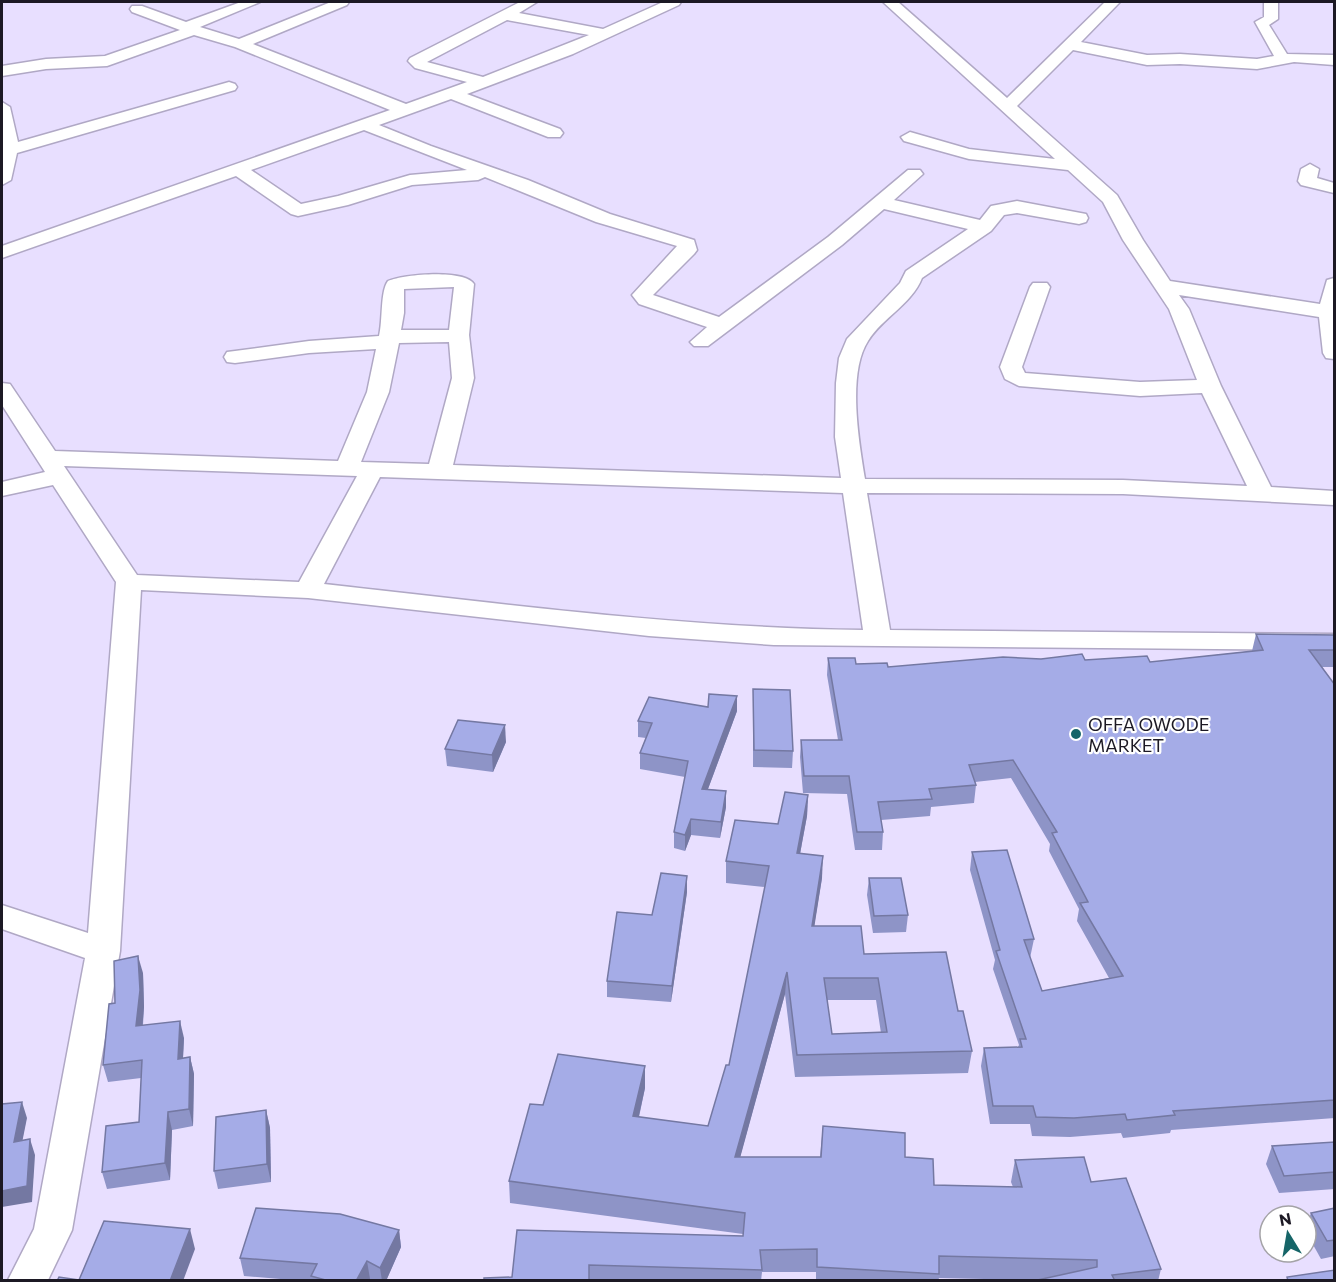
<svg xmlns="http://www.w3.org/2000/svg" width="1336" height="1282" font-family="Commissioner,sans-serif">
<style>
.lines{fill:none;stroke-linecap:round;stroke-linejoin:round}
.minor-casing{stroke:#b0a8c5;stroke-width:3}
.minor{fill:#fff;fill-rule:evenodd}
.wall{fill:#8e94c7;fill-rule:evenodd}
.shaded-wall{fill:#7478a2}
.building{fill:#a5ace7;stroke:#7478a2;stroke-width:1.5;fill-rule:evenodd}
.poi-dot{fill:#166568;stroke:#fff;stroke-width:2}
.labels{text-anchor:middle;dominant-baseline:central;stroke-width:4.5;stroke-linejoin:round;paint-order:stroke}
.poi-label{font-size:18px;fill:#1c1924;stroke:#fff;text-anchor:start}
</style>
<rect width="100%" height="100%" fill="#e8dfff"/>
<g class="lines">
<!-- minor casing -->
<g class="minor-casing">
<g id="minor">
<path d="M241 2H260L200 27 239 39 331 2H349L347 5 253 44 406 104 467 82 415 68 408 61 410 58 520 2H537L519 13 603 29 663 2H681L679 5 573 54 467 94 560 129 563 133 560 137H548L451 99 379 125 431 146 528 180 610 214 694 240 697 250 694 254 653 295 719 317 828 237 908 170H920L923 174 894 200 980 220 991 206 1017 201 1086 214 1088 218 1086 222 1079 224 1017 213 1004 215 991 231 922 278C912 304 882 318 868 341 847 373 859 443 865 479L1123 480 1247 486 1202 393 1140 396 1019 386 1005 379 1000 367 1030 287 1033 283H1047L1050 287 1022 367 1025 373 1140 382 1197 380 1169 309 1123 240 1103 202 1068 170 969 159 904 141 901 137 910 132 969 149 1055 159 883 2H898L1007 98 1105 2H1120L1081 42 1147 55 1180 54 1257 59 1274 56 1255 22 1264 17V2H1278V19L1269 25 1287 54 1334 55V65L1294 62 1257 69 1180 64 1147 65 1073 50 1017 106 1117 195 1143 240 1170 281 1320 304 1327 280 1334 278V359L1326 358 1323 353 1319 317 1179 295 1189 309 1221 386 1271 487 1334 491V505L1123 494 867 493 890 630 1334 634V650L774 645 649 636 308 598 141 590 120 951 72 1230 48 1280H8L34 1229 85 958 2 929V905L88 933 116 582 53 485 2 496V482L45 472 2 405V383L10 384 55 451 338 461 367 392 376 349 309 353 235 363 227 362 224 357 227 352 235 351 309 341 379 336C383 320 380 292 388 281 404 274 464 269 474 284L469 335 474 378 453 465 841 478 835 437 836 383 839 358 847 339 900 283 906 271 968 229 884 209 842 245 708 346H694L690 342 707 327 639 304 632 295 677 246 596 222 485 177 478 180 412 185 348 205 298 216 291 214 236 176 2 258V246L390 110 235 47 194 35 107 66 46 69 2 76V66L46 59 105 56 180 30 132 12 130 9 132 6H142L186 22ZM507 20 589 35 483 77 427 62ZM364 130 467 170 410 175 338 196 301 204 251 170ZM454 287 449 330H401L404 313V289ZM449 342 452 378 429 464 361 462 389 392 399 343ZM64 466 357 476 299 582 137 575ZM380 477 843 493 863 630C683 628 504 604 324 584Z"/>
<path d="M229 82 235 84 237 87 235 90 17 153 11 180 2 185V102L10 107 18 142Z"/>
<path d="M1310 164 1319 169 1317 178 1334 183V193L1301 185 1298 181 1301 169Z"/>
</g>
</g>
<!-- minor -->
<use href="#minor" class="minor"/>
</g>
<!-- wall -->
<g class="wall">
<path d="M1256 634 1335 635V667H1322L1335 685V1118L1171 1130 1170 1133 1123 1138 1121 1133 1070 1137 1032 1136 1030 1124H990L981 1066 984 1048 1018 1047 1019 1045 993 969 995 960 970 870 972 852 1034 939 1030 958 1042 991 1109 978 1077 921 1079 909 1049 851 1050 844 1011 778 975 782 976 785 974 803 931 807 930 816 881 820 883 832 882 850H855L847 794 803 793 800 757 801 740H838L827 675 828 658 856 664 888 667 1041 659 1150 662 1252 651Z"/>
<path d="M753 689 793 751 792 768 753 767Z"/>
<path d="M737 711 708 789 726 791V807L720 838 691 835 685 851 674 848V832L685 777 640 769V753L646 738 638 737V721Z"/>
<path d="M506 742 493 772 447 766 445 749Z"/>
<path d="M808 795 807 816 800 854 822 878 814 926 864 954 958 1011 972 1051 968 1073 795 1077 785 994 740 1157H820L823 1126 905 1157 934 1185 1013 1187 1011 1182 1015 1160 1091 1182 1161 1269 1158 1281H1033L1034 1280 939 1278 938 1281H816V1272H762L761 1281H484L512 1277 743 1236V1234L510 1203 509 1181 543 1105 645 1088 639 1117 708 1126 729 1065 765 887 726 883V861L778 824ZM827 1000H876L881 1033 832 1034Z"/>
<path d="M687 876V892L671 1002 607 997V981L652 915Z"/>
<path d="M869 878 908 915 906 932 873 933 867 895Z"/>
<path d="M143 973 144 1007 143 1025 184 1038 183 1058 190 1057 194 1074 193 1126 172 1130 170 1180 107 1189 102 1172 139 1122 141 1078 108 1082 103 1065 115 1003Z"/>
<path d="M266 1110 270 1128 271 1182 218 1189 214 1171Z"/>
<path d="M1335 1142V1189L1279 1193 1266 1164 1272 1146Z"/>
<path d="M1335 1208V1256L1321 1259 1306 1232V1227L1311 1213Z"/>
<path d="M399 1230 401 1247 386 1281H374L370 1279 369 1281H304L244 1276 240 1258Z"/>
</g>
<!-- shaded-wall -->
<g class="shaded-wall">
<path d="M737 696V711L702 805V789Z"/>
<path d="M505 725 506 742 493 772 492 755Z"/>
<path d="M726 791V807L720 838 721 822Z"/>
<path d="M808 795 807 816 796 875 797 853Z"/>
<path d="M691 819V835L685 851V835Z"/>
<path d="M823 856 822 878 811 948 812 926Z"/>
<path d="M687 876V892L671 1002 672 986Z"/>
<path d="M138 956 143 973 144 1007 141 1043 136 1026Z"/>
<path d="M787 972 785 994 734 1180 735 1157Z"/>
<path d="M180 1021 184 1038 182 1076 178 1059Z"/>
<path d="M190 1057 194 1074 193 1126 189 1109Z"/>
<path d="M645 1066V1088L634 1138 633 1116Z"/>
<path d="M22 1102 27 1118 19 1158 14 1142Z"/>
<path d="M266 1110 270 1128 271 1182 267 1164Z"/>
<path d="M168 1112 172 1130 170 1180 165 1163Z"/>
<path d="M30 1139 35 1155 32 1202 2 1207V1191Z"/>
<path d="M190 1229 195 1249 183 1281H170Z"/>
<path d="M399 1230 401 1247 386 1281H382L380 1268Z"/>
<path d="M367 1261 370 1279 369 1281H356Z"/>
</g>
<!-- building -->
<g class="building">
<path d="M1256 634 1335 635V650H1309L1335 685V1100L1173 1111 1175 1115 1127 1120 1125 1114 1074 1118 1036 1117 1033 1106H993L984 1048 1022 1047 1020 1039H1026L996 951 1000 950 972 852 1007 850 1034 939 1024 940 1042 991 1123 976 1080 903 1088 902 1052 833 1057 832 1013 760 969 765 976 785 929 789 932 799 878 802 883 832H857L849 776H804L801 740H842L828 658H855L856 664 887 663 888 667 1003 657 1041 659 1082 654 1085 660 1147 656 1150 662 1263 650Z"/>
<path d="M753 689 790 690 793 751 754 750Z"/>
<path d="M709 694 737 696 702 789 726 791 721 822 691 819 685 835 674 832 688 761 640 753 652 723 638 721 649 697 708 707Z"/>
<path d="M458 720 505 725 492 755 445 749Z"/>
<path d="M785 792 808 795 797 853 823 856 812 926H861L864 954 946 952 958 1011H963L972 1051 797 1055 787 972 735 1157H821L823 1126 905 1133V1157L933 1159 934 1185 1022 1187 1015 1160 1084 1157 1091 1182 1126 1178 1161 1269 1112 1275 1115 1281H1033L1097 1267V1260L939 1256V1274L817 1267V1249L760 1250 762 1270 589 1265V1281H484V1278L512 1277 517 1230 743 1236 745 1213 509 1181 530 1104 543 1105 558 1054 645 1066 633 1116 708 1126 726 1065H729L769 866 726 861 735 820 778 824ZM824 978H878L887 1032 832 1034Z"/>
<path d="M661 873 687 876 672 986 607 981 617 912 652 915Z"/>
<path d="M869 878H901L908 915 874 916Z"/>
<path d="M138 956 140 990 136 1026 180 1021 178 1059 190 1057 189 1109 168 1112 165 1163 102 1172 106 1126 139 1122 142 1060 103 1065 109 1004 115 1003 114 961Z"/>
<path d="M22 1102 14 1142 30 1139 27 1186 2 1191V1104Z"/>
<path d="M266 1110 267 1164 214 1171 216 1117Z"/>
<path d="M1335 1142V1172L1284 1176 1272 1146Z"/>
<path d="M256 1208 340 1214 399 1230 380 1268 367 1261 356 1281H329L311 1276 317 1264 240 1258Z"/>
<path d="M1335 1208V1240L1327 1241 1311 1213Z"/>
<path d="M104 1221 190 1229 170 1281H57L59 1277 79 1280Z"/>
<path d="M1335 1270V1281H1288L1287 1277Z"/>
</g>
<!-- markers -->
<circle class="poi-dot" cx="1076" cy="734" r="6"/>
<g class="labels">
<!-- poi labels -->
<g class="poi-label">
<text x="1088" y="724">OFFA OWODE<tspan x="1088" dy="21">MARKET</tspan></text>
</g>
</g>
<!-- border -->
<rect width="1336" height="1282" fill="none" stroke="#1c1924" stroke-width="6"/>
<!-- north arrow -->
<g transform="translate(1288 1234) rotate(349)"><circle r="28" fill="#ffffff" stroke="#a4a3a7" stroke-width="1.5"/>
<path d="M0-4.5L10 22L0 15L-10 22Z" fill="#166568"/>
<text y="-9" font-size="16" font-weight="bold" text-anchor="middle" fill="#1c1924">N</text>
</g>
</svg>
